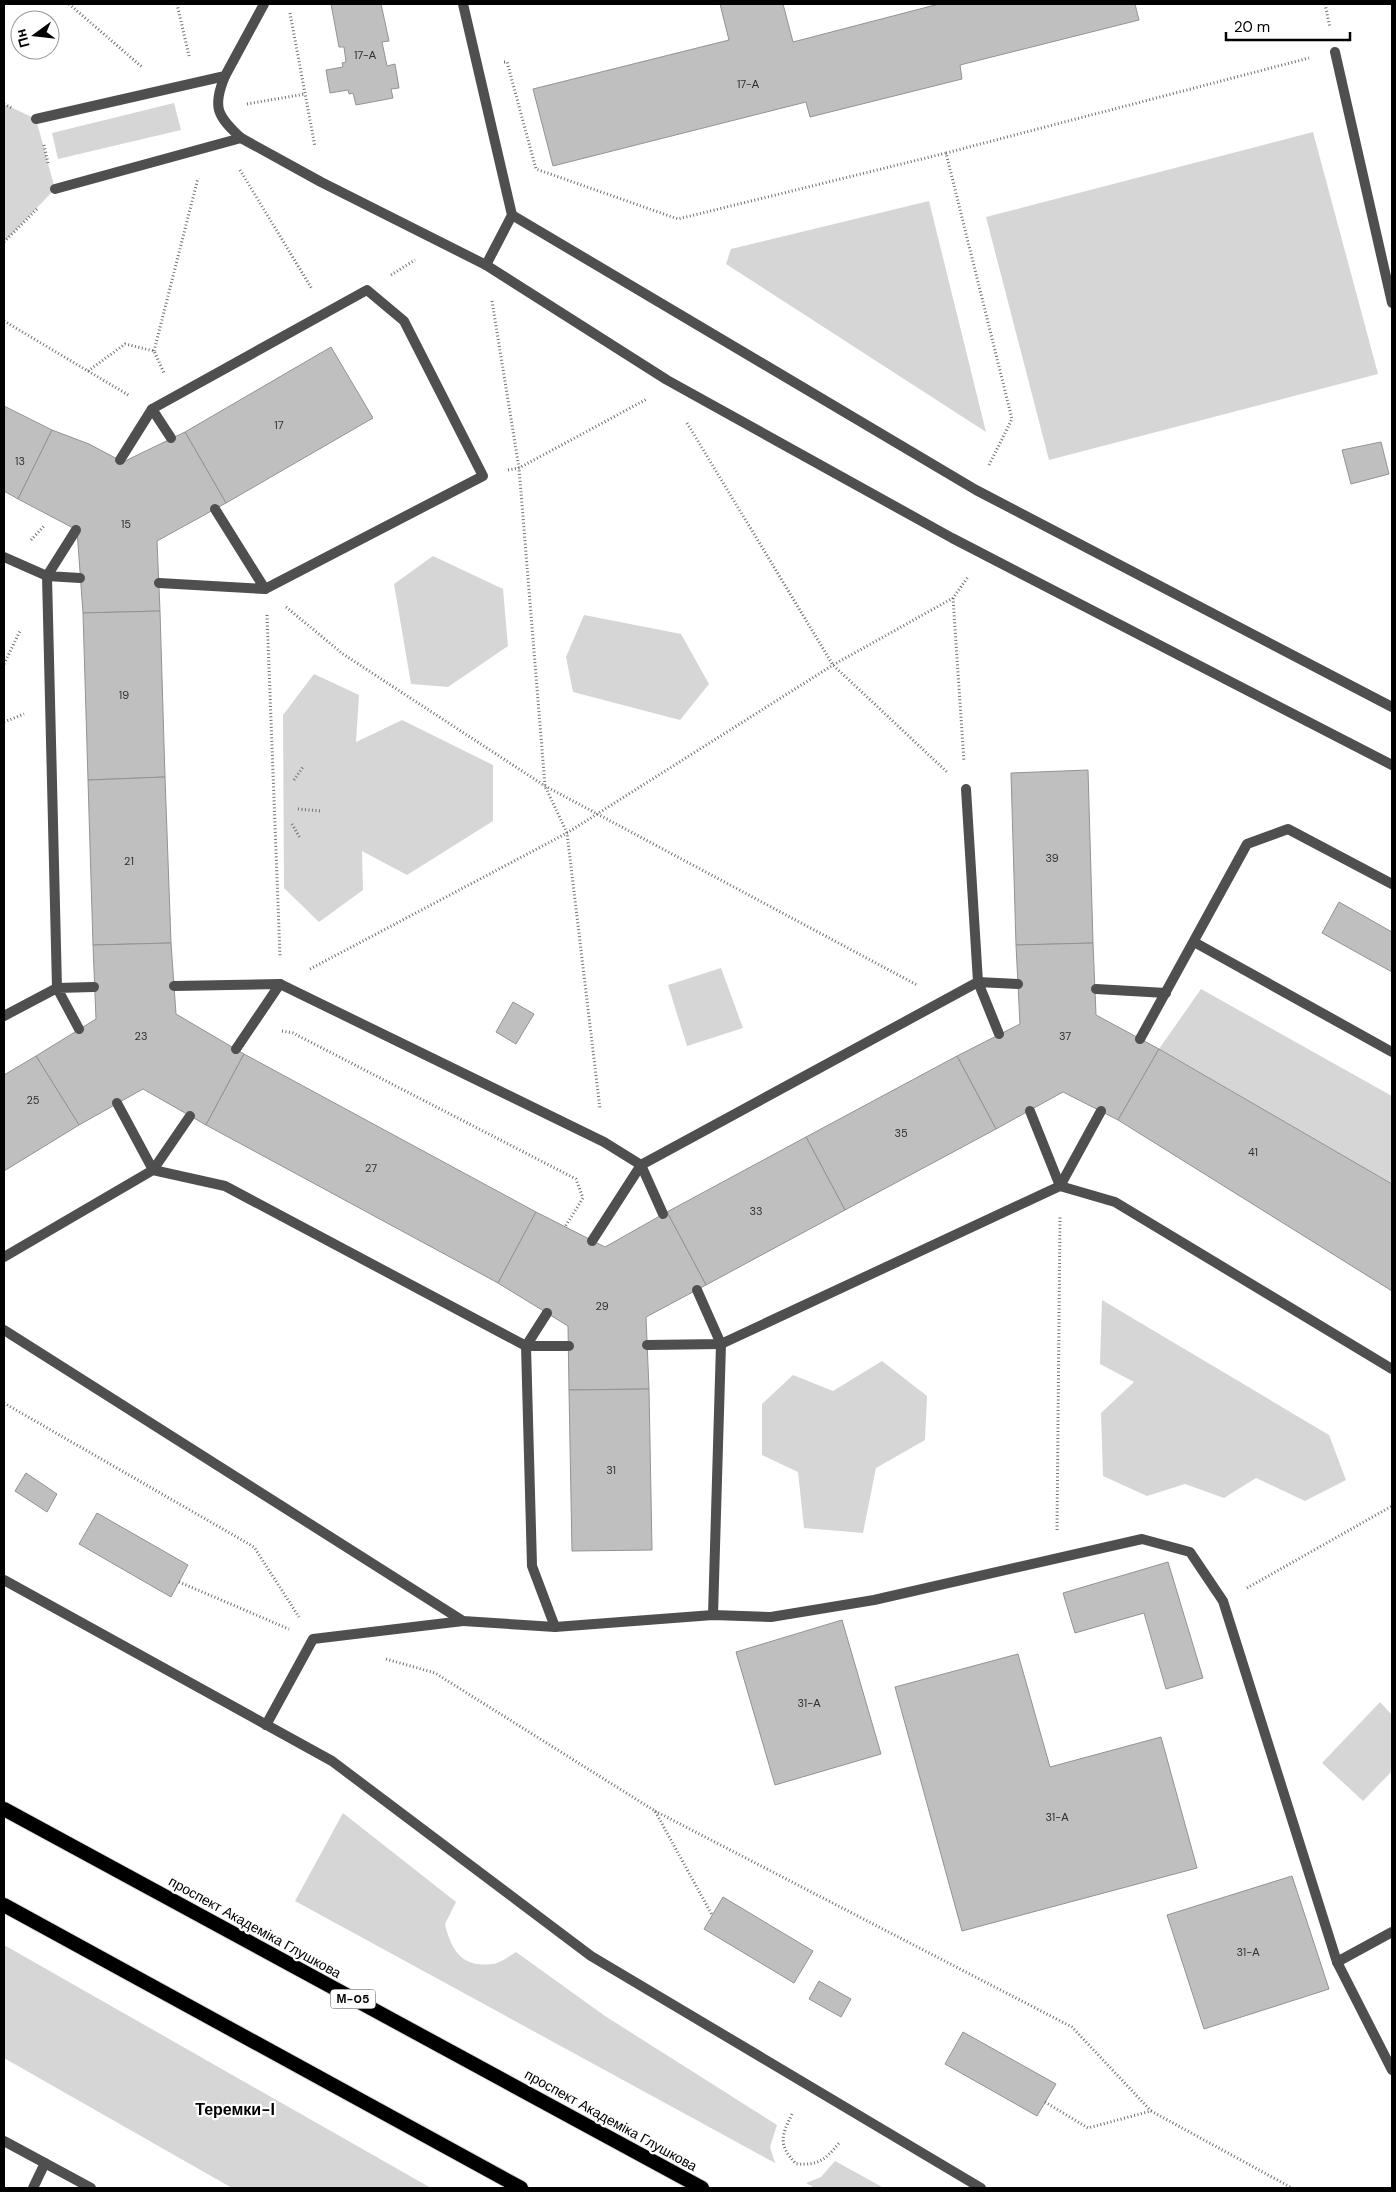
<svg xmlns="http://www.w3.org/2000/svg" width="1396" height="2192" font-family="'DM Sans',sans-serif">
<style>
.green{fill:#d6d6d6}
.building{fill:#bfbfbf;stroke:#939393}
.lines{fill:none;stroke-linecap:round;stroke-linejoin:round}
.trunk-casing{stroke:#dbdbdb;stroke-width:16}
.path{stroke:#717171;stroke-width:3;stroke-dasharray:1 2.5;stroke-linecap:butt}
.service{stroke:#4f4f4f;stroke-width:10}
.minor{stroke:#4f4f4f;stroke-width:10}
.trunk{stroke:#000;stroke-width:14}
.labels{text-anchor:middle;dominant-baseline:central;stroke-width:4.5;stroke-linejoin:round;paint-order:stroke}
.number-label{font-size:11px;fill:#303030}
.shield{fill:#fff;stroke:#4c4c4c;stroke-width:1}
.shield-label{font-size:12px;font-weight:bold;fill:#000}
.street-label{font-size:14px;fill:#000;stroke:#fff}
.quarter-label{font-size:16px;font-weight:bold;fill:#000;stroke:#fff}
</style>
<rect width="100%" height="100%" fill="#fff"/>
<!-- green -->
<g class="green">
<path d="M174 103 181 130 58 159 52 133Z"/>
<path d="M4 104 36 119 55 189 4 242Z"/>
<path d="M1313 132 1378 374 1049 460 986 217Z"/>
<path d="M929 201 986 432 726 264 731 249Z"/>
<path d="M433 556 503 589 508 646 448 687 411 684 394 584Z"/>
<path d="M584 615 681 634 709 684 680 720 573 692 566 657Z"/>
<path d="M314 674 359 695 356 742 402 720 493 765V821L407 875 362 851 363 890 319 922 284 888 283 715Z"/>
<path d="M721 968 743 1028 687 1046 668 985Z"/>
<path d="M1201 989 1392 1096V1184L1159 1049Z"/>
<path d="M1102 1300 1329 1435 1346 1480 1305 1501 1256 1478 1224 1498 1185 1484 1147 1496 1103 1476 1101 1413 1134 1382 1100 1364Z"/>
<path d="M882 1361 927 1396 925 1440 876 1468 863 1533 804 1528 798 1472 762 1455V1404L793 1375 833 1391Z"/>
<path d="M1380 1702 1392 1715V1771L1363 1801 1322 1763Z"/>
<path d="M343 1813 456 1902 445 1924C451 1950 462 1968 492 1964 500 1964 509 1956 516 1952L605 2016 777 2125 770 2147 775 2163 295 1901Z"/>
<path d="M4 1945 431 2188H232L4 2058Z"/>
<path d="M835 2161 884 2188H815L806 2183 821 2177Z"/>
</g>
<!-- building -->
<g class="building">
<path d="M331 4H381L389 41 382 42 387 66 395 64 399 88 391 89 393 98 356 105 353 93 349 94 348 90 330 93 326 70 343 67 342 63 346 62 344 47H339Z"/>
<path d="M720 4H783L793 42 939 4H1135L1139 20 960 65 962 79 810 117 806 102 553 166 533 89 729 40Z"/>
<path d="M331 347 373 418 226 503 185 432Z"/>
<path d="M4 406 52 430 18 499 4 491Z"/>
<path d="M52 430 89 444 123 462 185 432 226 503 157 541 160 611 83 613 77 530 18 499Z"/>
<path d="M1381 442 1389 474 1351 484 1342 450Z"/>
<path d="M160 611 165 777 88 780 83 613Z"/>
<path d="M1088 770 1093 943 1016 945 1011 773Z"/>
<path d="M165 777 171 943 93 945 88 780Z"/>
<path d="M1339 902 1392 932V972L1322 933Z"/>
<path d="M171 943 176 1014 244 1054 206 1125 143 1089 79 1125 36 1056 96 1019 93 945Z"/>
<path d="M1093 943 1096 1015 1159 1049 1118 1120 1063 1092 996 1129 957 1056 1020 1024 1016 945Z"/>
<path d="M513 1002 534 1014 516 1044 496 1032Z"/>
<path d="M1159 1049 1392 1184V1291L1118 1120Z"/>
<path d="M244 1054 536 1212 498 1283 206 1125Z"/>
<path d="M36 1056 79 1125 4 1171V1075Z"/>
<path d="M957 1056 996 1129 845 1210 806 1137Z"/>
<path d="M806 1137 845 1210 706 1285 667 1212Z"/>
<path d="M536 1212 605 1247 667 1212 706 1285 646 1317 649 1389 569 1390 568 1326 498 1283Z"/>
<path d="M649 1389 652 1550 572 1551 569 1390Z"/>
<path d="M26 1473 57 1494 47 1512 15 1491Z"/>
<path d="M97 1513 188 1565 171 1597 79 1544Z"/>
<path d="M1168 1562 1203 1678 1166 1689 1144 1613 1075 1633 1063 1593Z"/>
<path d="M842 1620 881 1754 775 1785 736 1652Z"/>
<path d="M1018 1654 1050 1767 1161 1737 1197 1868 962 1931 895 1687Z"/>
<path d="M1292 1876 1329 1989 1204 2029 1167 1915Z"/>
<path d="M723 1897 813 1951 794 1983 704 1929Z"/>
<path d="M819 1981 851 1999 841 2017 809 1999Z"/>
<path d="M963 2032 1056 2084 1037 2116 945 2064Z"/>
</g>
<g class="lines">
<!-- trunk casing -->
<g class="trunk-casing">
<g id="trunk">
<path d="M4 1809 702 2188"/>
<path d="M4 1905 521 2188"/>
</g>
</g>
<!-- path -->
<g class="path">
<path d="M69 4 142 67"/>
<path d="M177 4 189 56"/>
<path d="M1325 4 1330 28"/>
<path d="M290 13 315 147"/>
<path d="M504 62H507L536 169 678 219 946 153"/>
<path d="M4 104 12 108"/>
<path d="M247 104 305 94"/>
<path d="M44 145 48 163"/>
<path d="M240 170 312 289"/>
<path d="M4 242 37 209"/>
<path d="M391 275 415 260"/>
<path d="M492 301 519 468 545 786 567 833 600 1109"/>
<path d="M4 321 130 396"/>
<path d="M154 351 198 178"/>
<path d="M88 371 125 344 154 351 164 373"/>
<path d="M687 423 833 665 947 772"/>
<path d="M989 465 1012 419 946 153 1309 58"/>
<path d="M508 470 519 468 647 399"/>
<path d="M31 540 44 526"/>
<path d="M953 598 964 762"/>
<path d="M286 607 343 654 545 786 917 985"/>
<path d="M267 615 280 956"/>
<path d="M4 664 20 631"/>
<path d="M4 722 24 714"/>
<path d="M294 780 303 767"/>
<path d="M298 809 321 811"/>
<path d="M292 824 300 838"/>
<path d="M310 969 567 833 833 665 953 598 968 577"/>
<path d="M282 1031 293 1033 576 1179 583 1198 565 1227"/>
<path d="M4 1403 254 1547 299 1617"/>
<path d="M1057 1530 1060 1216"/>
<path d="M179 1582 289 1629"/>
<path d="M1247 1588 1392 1506"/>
<path d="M386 1659 435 1673 655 1811 712 1915"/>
<path d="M655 1811 1072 2027 1151 2111"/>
<path d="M1045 2102 1088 2128 1151 2111 1292 2188"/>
<path d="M792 2114C781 2137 778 2144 796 2164 819 2165 824 2161 839 2143"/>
</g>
<!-- service -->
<g class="service">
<path d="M463 4 512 215 486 265"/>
<path d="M1335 52 1392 303"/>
<path d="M225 76C212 107 217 116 241 138"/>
<path d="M36 119 225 76 264 4"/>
<path d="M55 189 241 138 321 182 486 265 667 380 952 538 1392 765"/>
<path d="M512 215 976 490 1392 707"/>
<path d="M152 409 367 290 404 321 483 476 265 589"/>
<path d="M120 460 152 409 171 438"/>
<path d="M76 530 47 576 80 578"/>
<path d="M4 557 47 576 57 988 4 1016"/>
<path d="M159 583 265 589 215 509"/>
<path d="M1194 942 1392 1052"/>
<path d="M174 986 280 984 604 1142 641 1165 978 982 966 789"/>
<path d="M1096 989 1166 993"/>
<path d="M79 1029 57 988 94 987"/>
<path d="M999 1034 978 982 1018 984"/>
<path d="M1140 1039 1247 844 1288 829 1392 884"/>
<path d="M236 1049 280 984"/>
<path d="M117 1103 153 1170 190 1116"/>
<path d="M1030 1111 1060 1186"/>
<path d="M641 1165 663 1214"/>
<path d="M1060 1186 1101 1111"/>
<path d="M592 1241 641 1165"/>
<path d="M4 1257 153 1170 225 1186 526 1346 532 1566 555 1627"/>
<path d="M547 1313 526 1346H569"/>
<path d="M4 1330 463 1621 555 1627 713 1615 771 1617 874 1600 1142 1539 1190 1552 1223 1601 1337 1962 1392 2070"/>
<path d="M647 1345 721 1344 697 1290"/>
<path d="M713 1615 721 1344 1060 1186 1115 1202 1392 1369"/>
<path d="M266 1725 313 1639 463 1621"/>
<path d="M1337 1962 1392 1932"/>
<path d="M33 2188 45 2163"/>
</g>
<!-- minor -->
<g class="minor">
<path d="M4 1580 332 1761 591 1956 981 2188"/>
<path d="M4 2141 91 2188"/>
</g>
<!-- trunk -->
<use href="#trunk" class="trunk"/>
</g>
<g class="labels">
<!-- number labels -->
<g class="number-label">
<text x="365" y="55">17-А</text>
<text x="748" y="84">17-А</text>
<text x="279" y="425">17</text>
<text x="20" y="461">13</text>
<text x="126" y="524">15</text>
<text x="124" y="695">19</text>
<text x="1052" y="858">39</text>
<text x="129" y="861">21</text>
<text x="141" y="1036">23</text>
<text x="1065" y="1036">37</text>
<text x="33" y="1100">25</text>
<text x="901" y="1133">35</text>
<text x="1253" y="1152">41</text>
<text x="371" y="1168">27</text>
<text x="756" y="1211">33</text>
<text x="602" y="1306">29</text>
<text x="611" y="1470">31</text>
<text x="809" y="1703">31-А</text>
<text x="1057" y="1817">31-А</text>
<text x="1248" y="1952">31-А</text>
</g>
<!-- shield labels -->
<rect class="shield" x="330.5" y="1989.5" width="45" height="19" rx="4"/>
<g class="shield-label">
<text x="353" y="1999">М-05</text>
</g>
<!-- street labels -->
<g class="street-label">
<text transform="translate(255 1927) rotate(29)">проспект Академіка Глушкова</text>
<text transform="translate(611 2120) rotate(29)">проспект Академіка Глушкова</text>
</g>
<!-- quarter labels -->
<g class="quarter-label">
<text x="235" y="2109">Теремки-І</text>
</g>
</g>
<!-- border -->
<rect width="1396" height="2192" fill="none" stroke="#000000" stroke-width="10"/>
<!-- north arrow -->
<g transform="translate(35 35) rotate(255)"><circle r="24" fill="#ffffff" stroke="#999999"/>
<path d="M0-4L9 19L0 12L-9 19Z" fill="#000000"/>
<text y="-8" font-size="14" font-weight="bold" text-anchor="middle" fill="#000000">Пн</text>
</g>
<!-- scale -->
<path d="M1226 32v8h124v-8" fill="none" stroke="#000000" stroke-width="2.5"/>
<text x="1234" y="32" font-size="15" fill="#000000" stroke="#ffffff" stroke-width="4" paint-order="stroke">20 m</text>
</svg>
